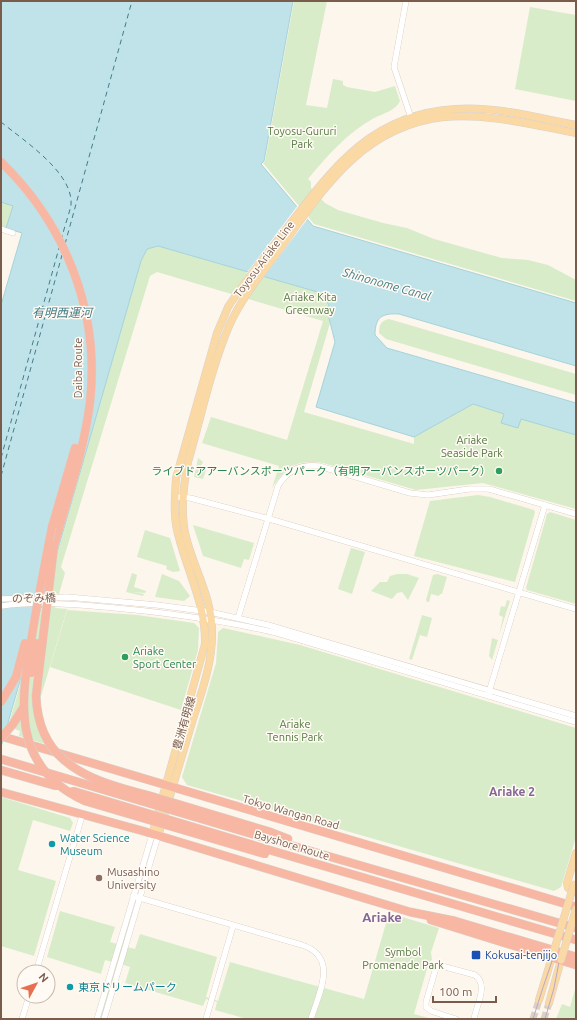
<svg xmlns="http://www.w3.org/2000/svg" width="577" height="1020" font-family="Ubuntu,'Noto Sans JP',sans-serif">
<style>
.green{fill:#d8ecc9}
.water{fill:#bfe3e8;stroke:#a5d3da}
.pier{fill:#fdf6ec}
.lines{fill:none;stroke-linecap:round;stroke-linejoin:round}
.ferry{stroke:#437c86;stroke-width:1;stroke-dasharray:5 4;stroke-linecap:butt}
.major-tunnel{stroke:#dcd0c4;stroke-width:7;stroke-dasharray:7 3.5;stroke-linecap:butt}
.minor-casing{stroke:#d1beb0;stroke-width:6}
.major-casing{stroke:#dad1cd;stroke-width:8}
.highway-casing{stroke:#dad1cd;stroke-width:9}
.minor{stroke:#fff;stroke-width:5.5}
.major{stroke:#fbd9a5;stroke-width:7}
.highway{stroke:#f7b7a3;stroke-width:8}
.tram{stroke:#b9a8c9;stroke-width:1}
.major-bridge-casing{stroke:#dad1cd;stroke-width:8;stroke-linecap:butt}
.highway-bridge-casing{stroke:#dad1cd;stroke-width:9;stroke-linecap:butt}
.major-bridge{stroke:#fbd9a5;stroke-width:7}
.highway-bridge{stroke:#f7b7a3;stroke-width:8}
.leisure-dot{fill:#2e9e5b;stroke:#fffaf3;stroke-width:1.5}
.culture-dot{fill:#0f9aa8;stroke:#fffaf3;stroke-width:1.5}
.education-dot{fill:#8d6e63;stroke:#fffaf3;stroke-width:1.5}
.transit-dot{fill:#1a4fb4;stroke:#fffaf3;stroke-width:1.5}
.labels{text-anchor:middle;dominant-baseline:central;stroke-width:3;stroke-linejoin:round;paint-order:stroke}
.park-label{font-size:11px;fill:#537a41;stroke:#fffaf3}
.street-label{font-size:11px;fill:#7a5c4d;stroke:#fffaf3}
.leisure-label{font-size:11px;fill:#27864d;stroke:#fffaf3;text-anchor:end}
.culture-label{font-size:11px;fill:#0d838f;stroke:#fffaf3;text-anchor:start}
.education-label{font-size:11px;fill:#785e54;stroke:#fffaf3;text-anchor:start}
.transit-label{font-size:11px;fill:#164399;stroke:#fffaf3;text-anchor:start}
.water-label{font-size:12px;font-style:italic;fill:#437c86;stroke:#fffaf3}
.neighbourhood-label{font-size:12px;font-weight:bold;fill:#846695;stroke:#fffaf3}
.quarter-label{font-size:13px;font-weight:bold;fill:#846695;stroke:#fffaf3}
</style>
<rect width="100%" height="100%" fill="#fdf6ec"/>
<!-- green -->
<g class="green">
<path d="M294 1H327L306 105 327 108 333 79 343 81V85L347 87 375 92 395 86 400 101C395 111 384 113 374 118 347 133 328 155 308 179L311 182V188L325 203 338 210 383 223 407 228 434 239 502 258 528 260 548 265 576 280V301L314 224 263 163 265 161Z"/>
<path d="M530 7 576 15V101L515 89Z"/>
<path d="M1 202 13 205 6 228 1 227Z"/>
<path d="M158 246 321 293 329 305 328 314 330 323 304 412 414 444V437L473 404 504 414 501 423 521 419 576 435V509L483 483 416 490 323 463C297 459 286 466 272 488L279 466 202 443 211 417 287 440 323 321 157 272 150 276 61 567 65 573 55 608 67 609 36 713 49 745 19 736 20 731 8 727 141 260 147 249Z"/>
<path d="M389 319 576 374V395L386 339 379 333C379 324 381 321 389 319Z"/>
<path d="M198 458 203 462 200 468 206 470 203 479 194 477Z"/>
<path d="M478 495 490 497 534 510 535 512 515 582 414 556 430 501Z"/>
<path d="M550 512 576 520V604L527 590 526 588 547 514Z"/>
<path d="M193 525 254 543 249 560 244 559 241 568 203 556Z"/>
<path d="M145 530 170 538 180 571 173 572 166 569 167 566 137 557Z"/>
<path d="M351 548 365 552 352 594 338 589Z"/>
<path d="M132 573 137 575 134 587 146 591 145 593 132 592 144 594 143 596 126 592Z"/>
<path d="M162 574 179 581 190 596 184 601 155 597Z"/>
<path d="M397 574H407L419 578 408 600 402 592 397 593 392 599 371 591 380 582H387L390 576Z"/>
<path d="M437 574 447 577 442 594H440L439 596 431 594 429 602H427L426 600 433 575Z"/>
<path d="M507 600 510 601 499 635 503 617 499 615 501 606 505 607Z"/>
<path d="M67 610 137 615 194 623 199 628 198 650 181 710 50 667Z"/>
<path d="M422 615 432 618 427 637 420 635 412 660 409 659Z"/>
<path d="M223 628 300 645 576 728V837L561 887 554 891 187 785 182 777 216 663 218 632Z"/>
<path d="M492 638 498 640 492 660 489 656Z"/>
<path d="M1 797 70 818 73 823 70 831 33 820 18 870 56 881 34 956 1 946Z"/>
<path d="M133 909 123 946 135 949 140 934 217 957 206 997 218 1001 230 962 364 999 389 913 439 928 431 952 432 960 429 962 414 1014 432 1019H247L215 1010 217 1002 206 999 203 1006 125 983 130 967 118 963 101 1019H100L116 963 105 960 101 974 47 957 60 911 115 927 110 942 121 945Z"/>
<path d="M576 986V1019H556L562 1004 570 1007Z"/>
</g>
<!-- water -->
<path class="water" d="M1 1H293L264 161 261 164 313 226 576 303V366L399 314C382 313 375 317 375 335L387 348 576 403V435L521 419 518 428 501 423 504 414 473 404 414 437 316 407 335 342 328 314 329 305 321 293 158 246 147 249 141 261 1 747V305L22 233 6 228 13 206 1 202Z"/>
<!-- pier -->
<path class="pier" d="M298 205 309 217 263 278 246 274Z"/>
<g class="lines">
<!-- ferry -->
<g class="ferry">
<path d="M1 122C23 140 74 173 71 205 69 215 64 227 62 238"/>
<path d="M65 244 132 1"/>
<path d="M1 458 59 248"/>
<path d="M1 476 62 255"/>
</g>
<!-- major-tunnel -->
<g class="major-tunnel">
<path d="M533 1019 539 1000"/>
<path d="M544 1019 549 1003"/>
</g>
<!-- minor casing -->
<g class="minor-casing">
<g id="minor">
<path d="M406 1 394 67 412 121"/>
<path d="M1 229 13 233"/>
<path d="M175 497 190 498 273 520 576 609"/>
<path d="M1 599 67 597 157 605 210 612 268 625 576 716"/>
<path d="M1 606C36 601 70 604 105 607 163 612 221 620 277 633L576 722"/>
<path d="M238 618 278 486C287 470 301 464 319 466L410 493 428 495 469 489H489L576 514"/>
<path d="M489 692 545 505"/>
<path d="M133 896 302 945C339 957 319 993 311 1019"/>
<path d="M36 972 82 816"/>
<path d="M22 1019 29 996"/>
<path d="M97 1019 152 835"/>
<path d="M104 1019 158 836"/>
<path d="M206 1019 233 926"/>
<path d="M456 1019 431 1011 426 1007V1002L435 971 438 965 475 975C489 985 476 1006 474 1019"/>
</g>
</g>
<!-- major casing -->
<g class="major-casing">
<g id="major">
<path d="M152 835 205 644C206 605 187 571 178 534 173 516 175 497 176 478L217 333 228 307C245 281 265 257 284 232 332 169 370 114 456 109 496 106 537 118 576 125"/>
<path d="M158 836C170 797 181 758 193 719 202 691 213 661 212 631 212 598 194 569 186 537 180 513 183 487 188 462 201 417 211 369 229 326 242 297 263 272 282 246 325 186 364 126 444 117 489 113 533 125 576 133"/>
<path d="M576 853 567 883 568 888 576 892"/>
<path d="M539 1000 552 957"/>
<path d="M549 1003 561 960"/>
</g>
</g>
<!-- highway casing -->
<g class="highway-casing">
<g id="highway">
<path d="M1 162C66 225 100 312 90 402 84 451 67 499 54 546"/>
<path d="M52 527 75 448"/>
<path d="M1 736 576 907"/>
<path d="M1 792 143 831 410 912 455 921 576 957"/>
<path d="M270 832 288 839"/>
<path d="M269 839 576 928"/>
<path d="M266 849 576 940"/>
<path d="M431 920 576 965"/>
</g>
</g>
<!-- minor -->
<use href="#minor" class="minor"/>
<!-- major -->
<use href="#major" class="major"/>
<!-- highway -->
<use href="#highway" class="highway"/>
<!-- tram -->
<g class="tram">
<path d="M533 1019C546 975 563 933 576 889"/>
<path d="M545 1019 554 988 562 947"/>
</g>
<!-- major-bridge casing -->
<g class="major-bridge-casing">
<g id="major-bridge">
<path d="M552 957 574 884"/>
<path d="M561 960 576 909"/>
</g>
</g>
<!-- highway-bridge casing -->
<g class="highway-bridge-casing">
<g id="highway-bridge">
<path d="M52 527C45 563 38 598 32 635 20 702 11 767 85 801L265 854"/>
<path d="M54 546 36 696C37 721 45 744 64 760 89 782 126 789 157 798 195 809 233 821 270 832"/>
<path d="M31 673 36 643"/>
<path d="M1 702 16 677 25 643"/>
<path d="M1 738 13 724 23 708"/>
<path d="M1 759 269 839"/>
<path d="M1 770 56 786"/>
<path d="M73 791 266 849"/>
</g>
</g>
<!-- major-bridge -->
<use href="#major-bridge" class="major-bridge"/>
<!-- highway-bridge -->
<use href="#highway-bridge" class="highway-bridge"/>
</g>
<!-- markers -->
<g class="leisure-dot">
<circle cx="499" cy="471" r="4"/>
<circle cx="125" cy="657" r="4"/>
</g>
<g class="culture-dot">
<circle cx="52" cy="844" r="4"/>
<circle cx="70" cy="987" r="4"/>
</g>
<circle class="education-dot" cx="99" cy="878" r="4"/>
<rect class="transit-dot" x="471" y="950" width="10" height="10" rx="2"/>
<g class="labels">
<!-- park labels -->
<g class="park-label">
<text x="302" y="131">Toyosu-Gururi<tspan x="302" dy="13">Park</tspan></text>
<text x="310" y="297">Ariake Kita<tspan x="310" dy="13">Greenway</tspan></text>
<text x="472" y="440">Ariake<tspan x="472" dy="13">Seaside Park</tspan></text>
<text x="295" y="724">Ariake<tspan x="295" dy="13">Tennis Park</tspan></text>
<text x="403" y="952">Symbol<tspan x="403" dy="13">Promenade Park</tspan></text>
</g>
<!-- street labels -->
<g class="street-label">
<text transform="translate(264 259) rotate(-53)">Toyosu-Ariake Line</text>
<text transform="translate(78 368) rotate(-90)">Daiba Route</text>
<text transform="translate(34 598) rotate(-1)">のぞみ橋</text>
<text transform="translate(184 723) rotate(-74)">豊洲有明線</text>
<text transform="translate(291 812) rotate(16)">Tokyo Wangan Road</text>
<text transform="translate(292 845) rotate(17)">Bayshore Route</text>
</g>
<!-- leisure labels -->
<g class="leisure-label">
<text x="491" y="471">ライブドアアーバンスポーツパーク（有明アーバンスポーツパーク）</text>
<text x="133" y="651" text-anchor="start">Ariake<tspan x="133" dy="13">Sport Center</tspan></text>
</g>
<!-- culture labels -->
<g class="culture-label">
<text x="60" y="838">Water Science<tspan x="60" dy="13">Museum</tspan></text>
<text x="78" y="987">東京ドリームパーク</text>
</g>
<!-- education labels -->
<g class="education-label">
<text x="107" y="872">Musashino<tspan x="107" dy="13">University</tspan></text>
</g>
<!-- transit labels -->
<g class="transit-label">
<text x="485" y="955">Kokusai-tenjijo</text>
</g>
<!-- water labels -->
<g class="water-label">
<text transform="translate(387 284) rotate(16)">Shinonome Canal</text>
<text x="62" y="312">有明西運河</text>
</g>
<!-- neighbourhood labels -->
<g class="neighbourhood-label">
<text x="512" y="791">Ariake 2</text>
</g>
<!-- quarter labels -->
<g class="quarter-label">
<text x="382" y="917">Ariake</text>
</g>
</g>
<!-- border -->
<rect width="577" height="1020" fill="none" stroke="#7a5c4d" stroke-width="4"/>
<!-- north arrow -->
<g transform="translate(36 984) rotate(50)"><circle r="19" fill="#fffaf3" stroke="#cabbb1"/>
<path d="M0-3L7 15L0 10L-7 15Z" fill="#e76f51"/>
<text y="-6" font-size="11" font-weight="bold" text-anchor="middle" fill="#7a5c4d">N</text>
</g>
<!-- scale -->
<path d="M433 996v6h63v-6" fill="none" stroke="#7a5c4d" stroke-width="2"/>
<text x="439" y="996" font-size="12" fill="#7a5c4d" stroke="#fffaf3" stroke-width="3" paint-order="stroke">100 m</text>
</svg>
